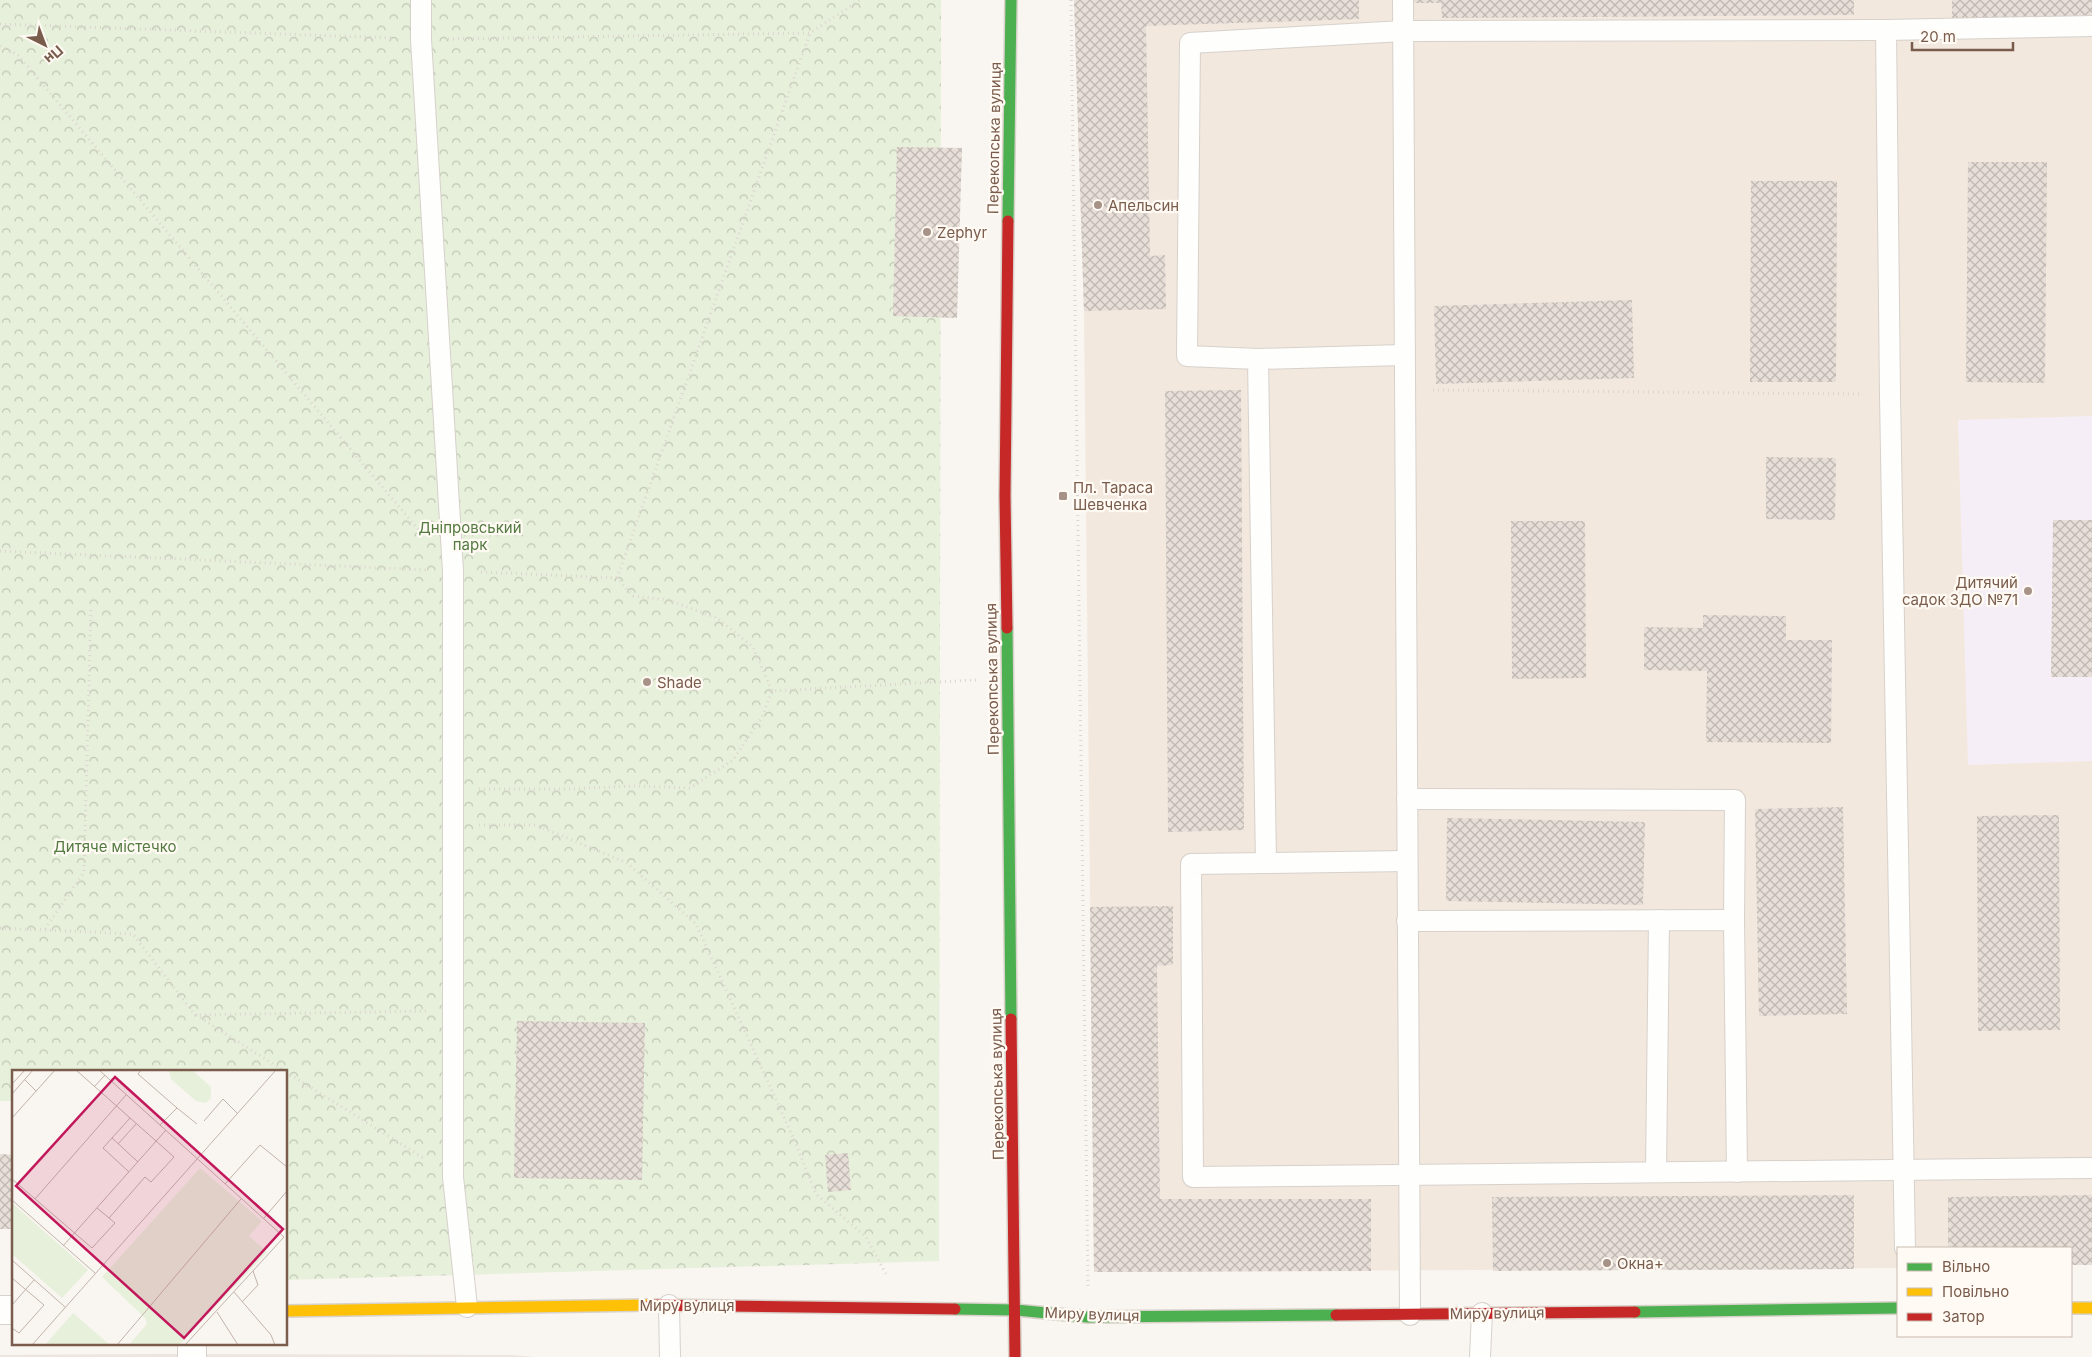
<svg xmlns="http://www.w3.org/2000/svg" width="2092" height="1357" font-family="Inter,sans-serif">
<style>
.residential{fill:#f2e8de}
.industrial{fill:#ede5e0}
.education{fill:#f6eef6}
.park{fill:url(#park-crowns)}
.building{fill:url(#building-cross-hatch)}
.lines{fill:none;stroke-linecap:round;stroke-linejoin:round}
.lane-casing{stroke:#d7d1cb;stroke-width:22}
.street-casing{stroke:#d7d1cb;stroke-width:30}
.fast-casing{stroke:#d9d2cb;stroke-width:14}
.slow-casing{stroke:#d9d2cb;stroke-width:14}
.jam-casing{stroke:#d9d2cb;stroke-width:14}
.path{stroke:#dcd5d0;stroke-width:3;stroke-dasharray:1 4;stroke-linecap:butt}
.lane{stroke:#fefefd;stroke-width:20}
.street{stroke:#fefefd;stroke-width:28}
.fast{stroke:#4caf50;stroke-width:11}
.slow{stroke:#ffc107;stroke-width:11}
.jam{stroke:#c62828;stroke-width:11}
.poi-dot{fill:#a69286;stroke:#fffaf3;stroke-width:2}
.labels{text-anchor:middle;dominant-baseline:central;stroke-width:4.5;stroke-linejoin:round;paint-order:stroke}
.street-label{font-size:15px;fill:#7a5c4d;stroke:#fffaf3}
.poi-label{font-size:15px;fill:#7a5c4d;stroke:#fffaf3;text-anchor:start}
.park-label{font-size:15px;fill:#537a41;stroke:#fffaf3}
.inset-road{fill:none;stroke:#c2b3aa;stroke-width:1}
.view{fill:#c2185b;fill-opacity:0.15;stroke:#c2185b;stroke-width:2.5}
.inset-edge{fill:none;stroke:#7a5c4d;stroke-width:2.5}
</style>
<defs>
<pattern id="park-crowns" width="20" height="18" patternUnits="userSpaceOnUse" patternTransform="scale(1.25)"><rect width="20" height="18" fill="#e7f0db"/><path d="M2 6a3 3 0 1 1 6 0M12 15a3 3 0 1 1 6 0" fill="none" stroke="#c0c6b4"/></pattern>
<pattern id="building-cross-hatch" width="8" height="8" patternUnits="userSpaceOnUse" patternTransform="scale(1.25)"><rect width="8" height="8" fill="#e6ded7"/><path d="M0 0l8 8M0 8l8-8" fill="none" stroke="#bfb7b1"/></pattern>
</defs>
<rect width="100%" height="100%" fill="#f9f5f0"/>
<!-- residential -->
<path class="residential" d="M1074 0H2092V1265H2071V1248H1898V1268L1094 1272 1084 311Z"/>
<!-- industrial -->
<path class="industrial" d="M159 1354 511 1355 534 1357H0V1355Z"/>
<!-- education -->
<path class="education" d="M2092 416V761L1968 765 1958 420Z"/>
<!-- park -->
<path class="park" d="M0 0H941L939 1261 286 1280V1071H14V1101H0Z"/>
<!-- building -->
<g class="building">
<path d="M1074 0H1359V19L1146 26 1150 256 1165 255 1166 309 1084 311Z"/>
<path d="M1408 0H1854V15L1442 18 1441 3H1408Z"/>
<path d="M1952 0H2092V15L1952 20Z"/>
<path d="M897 147 962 148 957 318 893 316Z"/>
<path d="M1968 162H2047L2045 383 1966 382Z"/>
<path d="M1751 181H1837L1836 382H1750Z"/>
<path d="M1632 300 1634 378 1436 384 1434 306Z"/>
<path d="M1241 390 1244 830 1168 832 1165 391Z"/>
<path d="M1766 457 1836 458 1835 520 1766 519Z"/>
<path d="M2053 520H2092V677H2051Z"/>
<path d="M1511 521H1585L1586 678 1512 679Z"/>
<path d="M1703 615 1786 616V640H1832L1831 743 1706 742 1707 671 1644 670V627L1703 628Z"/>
<path d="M1843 807 1847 1014 1759 1016 1755 809Z"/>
<path d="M2059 815 2060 1030 1978 1031 1977 816Z"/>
<path d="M1447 818 1645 822 1643 905 1446 901Z"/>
<path d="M1173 906V965L1157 966 1160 1199H1371V1271L1094 1272 1090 907Z"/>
<path d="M517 1021 645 1023 642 1180 514 1178Z"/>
<path d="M848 1153 851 1190 828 1192 825 1155Z"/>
<path d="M0 1154 14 1155V1229H0Z"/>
<path d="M1854 1195V1269L1493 1271 1492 1197Z"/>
<path d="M2092 1195V1265H2071V1248H1948V1197Z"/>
</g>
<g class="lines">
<!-- lane casing -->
<g class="lane-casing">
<g id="lane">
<path d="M421 0V39L453 571V1177L467 1307"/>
<path d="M1403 0 1410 1315"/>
<path d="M2092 26 1886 30 1403 31 1190 43 1187 356 1258 359 1266 863 1191 864 1193 1177 2092 1168"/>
<path d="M1886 30 1890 395 1905 1248"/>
<path d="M1258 359 1403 355"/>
<path d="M1407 799 1735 800 1734 920"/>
<path d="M1266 863 1407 861"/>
<path d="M1407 921 1734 920 1737 1172"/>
<path d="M1656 1172 1659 920"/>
<path d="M669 1305 670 1357"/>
<path d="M1480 1357 1482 1313"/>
</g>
</g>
<!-- street casing -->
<g class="street-casing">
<g id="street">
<path d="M0 1310H14"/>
<path d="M192 1357V1343"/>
</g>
</g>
<!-- fast casing -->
<g class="fast-casing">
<g id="fast">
<path d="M1008 221 1011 0"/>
<path d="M1007 628 1011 1019"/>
<path d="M955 1309 1015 1310 1088 1317 1336 1315"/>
<path d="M1635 1312 1898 1308"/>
</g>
</g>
<!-- slow casing -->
<g class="slow-casing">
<g id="slow">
<path d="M2071 1308H2092"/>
<path d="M286 1311 650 1305"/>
</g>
</g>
<!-- jam casing -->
<g class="jam-casing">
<g id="jam">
<path d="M1007 628 1005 496 1008 221"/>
<path d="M1011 1019 1015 1357"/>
<path d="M650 1305 955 1309"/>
<path d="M1336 1315 1635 1312"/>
</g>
</g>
<!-- path -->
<g class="path">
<path d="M1071 0 1088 1287"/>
<path d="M0 24 394 38"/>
<path d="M448 39 810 33 860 0"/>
<path d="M0 46 18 55 422 534"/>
<path d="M1433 390 1862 394"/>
<path d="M0 551 427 570"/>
<path d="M481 572 617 578 633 596 668 600 717 618 753 647 772 691 976 680"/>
<path d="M617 578 810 33"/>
<path d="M479 789H568L633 786 690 788 733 760 762 717 772 691"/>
<path d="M479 825H536L627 863 696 924 793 1137 816 1194 866 1237 887 1276"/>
<path d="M0 928 133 934 195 1015 427 1011"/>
<path d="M45 929 84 872 91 606"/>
<path d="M196 1015 284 1071"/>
<path d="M286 1072 425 1159"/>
</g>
<!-- lane -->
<use href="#lane" class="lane"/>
<!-- street -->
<use href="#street" class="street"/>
<!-- fast -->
<use href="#fast" class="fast"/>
<!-- slow -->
<use href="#slow" class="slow"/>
<!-- jam -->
<use href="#jam" class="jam"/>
</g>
<!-- markers -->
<g class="poi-dot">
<circle cx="1098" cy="205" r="5"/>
<circle cx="927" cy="232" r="5"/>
<rect x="1058" y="491" width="10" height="10" rx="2.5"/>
<circle cx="2028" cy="591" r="5"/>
<circle cx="647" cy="682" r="5"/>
<circle cx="1607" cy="1263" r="5"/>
</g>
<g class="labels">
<!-- street labels -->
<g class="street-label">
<text transform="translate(994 138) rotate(-89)">Перекопська вулиця</text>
<text transform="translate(992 679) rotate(-91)">Перекопська вулиця</text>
<text transform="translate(997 1084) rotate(-91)">Перекопська вулиця</text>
<text x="687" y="1305">Миру вулиця</text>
<text transform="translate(1497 1313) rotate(-1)">Миру вулиця</text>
<text transform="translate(1092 1314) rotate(2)">Миру вулиця</text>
</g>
<!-- poi labels -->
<g class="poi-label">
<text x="1108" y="205">Апельсин</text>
<text x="937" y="232">Zephyr</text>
<text x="1073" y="487">Пл. Тараса<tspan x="1073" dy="17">Шевченка</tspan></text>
<text x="2018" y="582" text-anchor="end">Дитячий<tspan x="2018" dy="17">садок ЗДО №71</tspan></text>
<text x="657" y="682">Shade</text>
<text x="1617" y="1263">Окна+</text>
</g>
<!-- park labels -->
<g class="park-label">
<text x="470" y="527">Дніпровський<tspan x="470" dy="17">парк</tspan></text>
<text x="115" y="846">Дитяче містечко</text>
</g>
</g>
<!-- overview -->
<g transform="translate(12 1070)">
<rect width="275" height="275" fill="#f9f5f0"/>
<path d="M157 0H180L199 17V28L194 33 184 31 159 9Z" fill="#e7f0db"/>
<path d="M188 98 250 151 237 166 255 182 167 275H117L135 254 133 248 90 207ZM0 133 76 200 50 228 0 184ZM61 243 98 275H33Z" fill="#e7f0db"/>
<path class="inset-road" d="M87 0 272 167 173 275M129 0 126 4 165 38M13 10 24 21M0 14 13 0M82 17 93 5M0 24 21 0M0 48 43 0M118 48 100 68 126 92M192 51 211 29 226 44M148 55 165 38 185 54M100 68 91 78 117 102M106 74 124 54M0 109 80 178 103 153 97 148 133 107 139 112 162 87 64 0M213 114 248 75 275 97M23 129 114 25M0 130 83 203M85 138 97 148M252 148 275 121M51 176 154 60M0 190 53 237M0 208 32 235 7 263 0 258M222 222 259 265 263 275M230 232 246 215 241 201M0 235 22 210M205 242 226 275M20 275 264 0M105 275 229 129"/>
<path class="view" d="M103 7 271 159 172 268 4 116Z"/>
<rect width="275" height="275" class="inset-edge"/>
</g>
<!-- legend -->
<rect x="1897" y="1247" width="175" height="90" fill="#fffaf3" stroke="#cabbb1"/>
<rect x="1907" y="1263" width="25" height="8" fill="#4caf50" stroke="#cabbb1"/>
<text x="1942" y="1272" font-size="15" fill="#7a5c4d">Вільно</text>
<rect x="1907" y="1288" width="25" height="8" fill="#ffc107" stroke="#cabbb1"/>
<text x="1942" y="1297" font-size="15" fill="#7a5c4d">Повільно</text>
<rect x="1907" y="1313" width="25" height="8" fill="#c62828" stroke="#cabbb1"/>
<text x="1942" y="1322" font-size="15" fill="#7a5c4d">Затор</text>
<!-- north arrow -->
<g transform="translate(45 45) rotate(138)" stroke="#fffaf3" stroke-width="4" paint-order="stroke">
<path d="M0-4L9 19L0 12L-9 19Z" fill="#7a5c4d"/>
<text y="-8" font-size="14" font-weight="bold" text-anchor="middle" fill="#7a5c4d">Пн</text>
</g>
<!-- scale -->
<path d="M1912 42v8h101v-8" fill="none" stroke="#7a5c4d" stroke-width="2.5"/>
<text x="1920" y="42" font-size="15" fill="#7a5c4d" stroke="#fffaf3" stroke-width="4" paint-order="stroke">20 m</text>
</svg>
